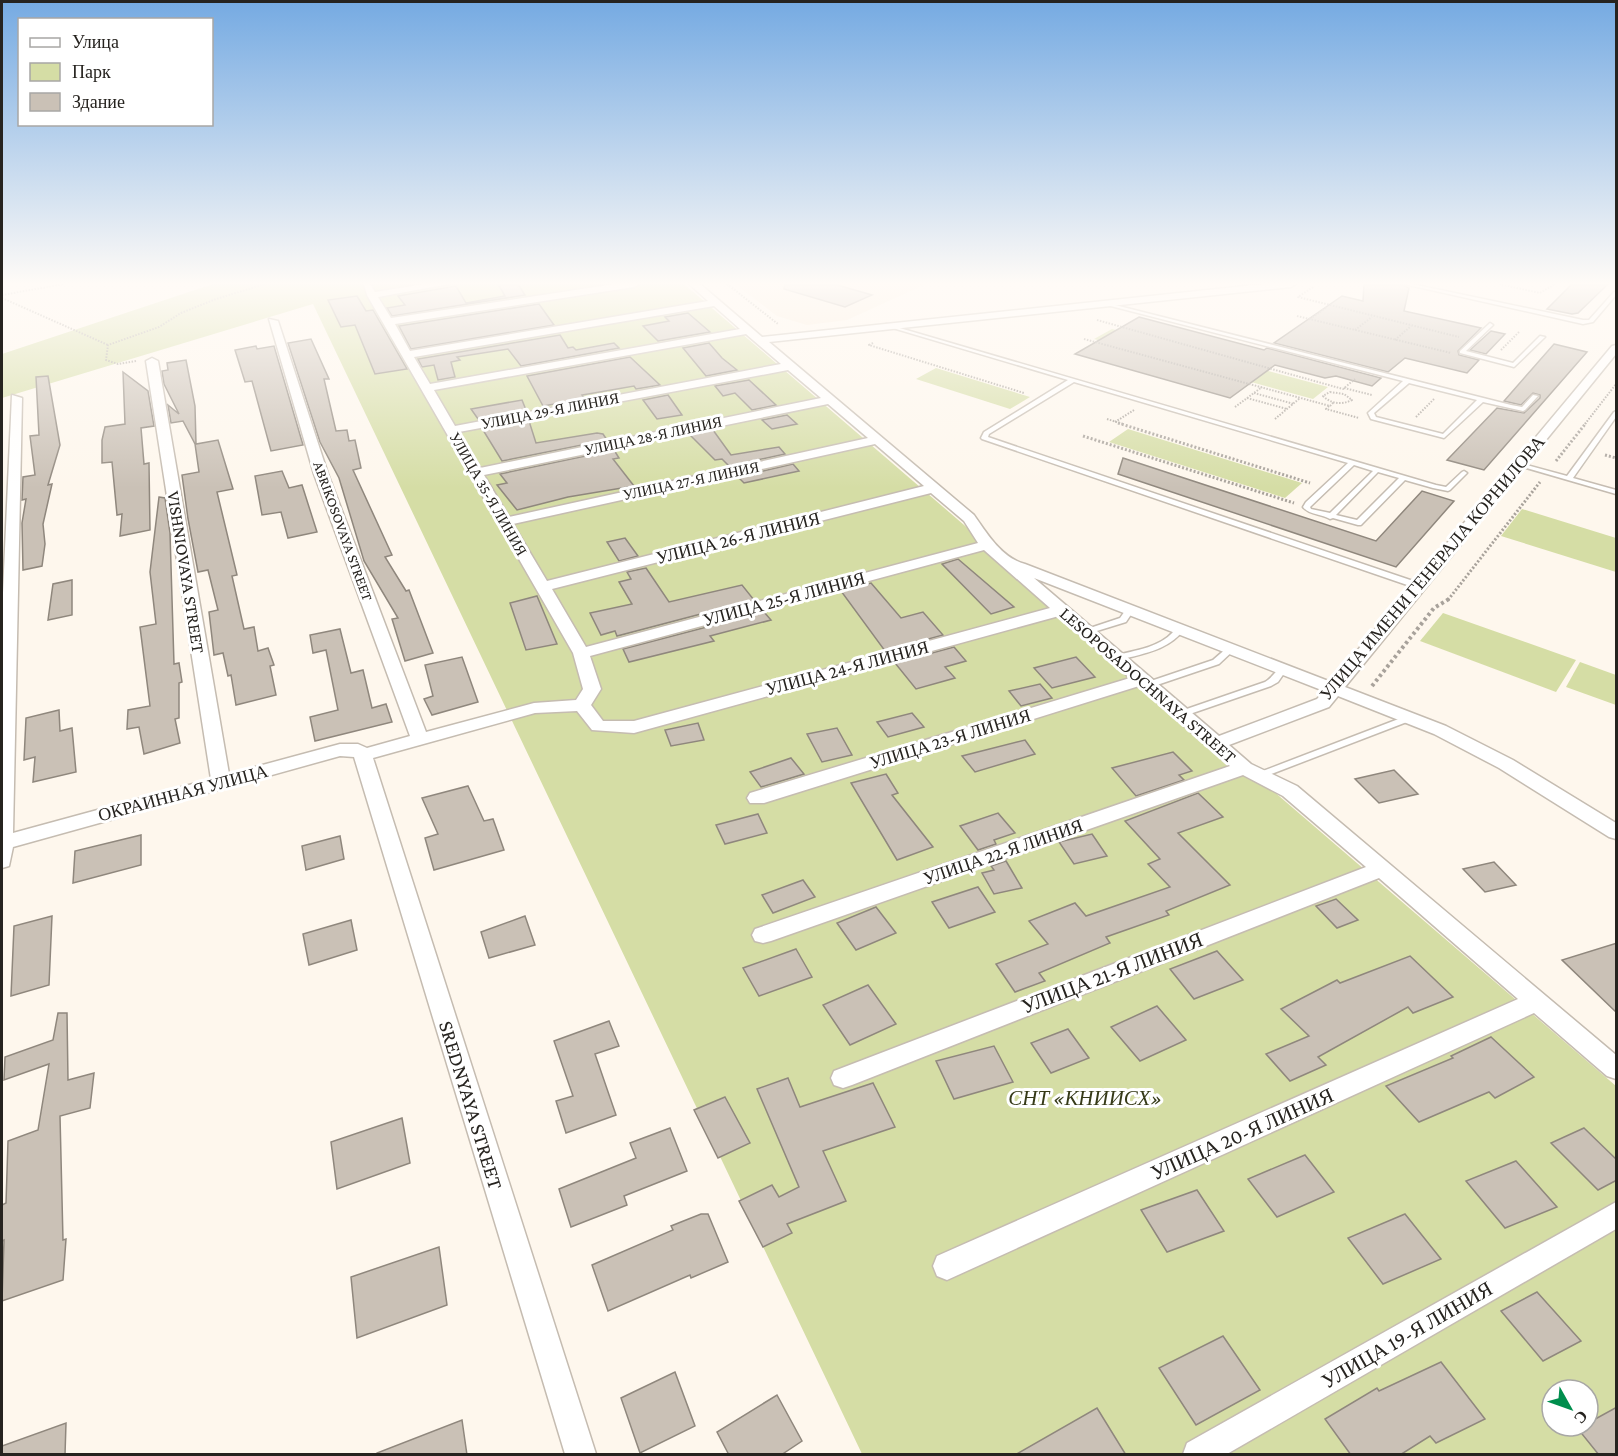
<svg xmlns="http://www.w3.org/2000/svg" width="1618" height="1456" font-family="'Crimson Pro',serif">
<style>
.built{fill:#f9ebd9}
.green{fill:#d5dda5;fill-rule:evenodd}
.building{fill:#cac1b6;stroke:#8f877d;stroke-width:1.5}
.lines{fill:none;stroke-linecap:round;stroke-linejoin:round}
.lane-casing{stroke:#c5bcb1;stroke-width:3}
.street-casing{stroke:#c5bcb1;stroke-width:3}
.path-far2{stroke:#a8a29b;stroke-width:2;stroke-dasharray:1.5 1.5;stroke-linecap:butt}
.path-far1{stroke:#a8a29b;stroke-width:3;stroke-dasharray:2 2;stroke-linecap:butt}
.path{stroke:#a8a29b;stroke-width:4;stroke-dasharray:3 3;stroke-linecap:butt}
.lane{fill:#fff;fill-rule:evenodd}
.street{fill:#fff;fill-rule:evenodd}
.labels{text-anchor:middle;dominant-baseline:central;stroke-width:6;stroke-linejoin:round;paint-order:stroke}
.far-street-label{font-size:15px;fill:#26231f;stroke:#fff}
.street-label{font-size:18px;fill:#26231f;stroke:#fff}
.near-street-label{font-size:21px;fill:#26231f;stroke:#fff}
.near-park-label{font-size:21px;font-style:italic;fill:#363a18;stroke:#fff}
</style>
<rect width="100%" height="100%" fill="#fef7ed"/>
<!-- built -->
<path class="built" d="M735 284H926L847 320 807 325 777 316Z"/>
<!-- green -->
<g class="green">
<path d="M213 284H684L1616 1086V1454H862L313 304 2 398V354ZM1552 1390H1588V1426H1552Z"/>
<path d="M1112 329 1328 387 1313 399 1094 339Z"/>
<path d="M936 368 1030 397 1010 409 916 379Z"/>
<path d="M1128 429 1302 483 1285 498 1109 442Z"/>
<path d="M1522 509 1616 538V572L1501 536Z"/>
<path d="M1443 613 1576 660 1556 692 1420 641Z"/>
<path d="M1580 662 1616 675V705L1566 687Z"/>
</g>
<!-- building -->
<g class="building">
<path d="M498 284H518L525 295 392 316 387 308 405 305 398 296 456 286 466 303 505 296Z"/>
<path d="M785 284H834L872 295 845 307 784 289Z"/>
<path d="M1364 284H1402L1409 288 1404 311 1481 328 1458 351 1459 355 1479 360 1467 373 1405 358 1388 372 1274 343 1342 296 1363 301Z"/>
<path d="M1572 284H1608L1578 313 1572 314 1547 309Z"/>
<path d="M357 296 366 311 373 310 407 369 375 374 355 325 341 327 328 300Z"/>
<path d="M539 304 554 325 411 349 399 326Z"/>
<path d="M688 313 710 332 658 341 643 326 669 321 665 317Z"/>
<path d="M1139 317 1264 350 1267 348 1381 378 1372 386 1336 376 1325 378 1275 365 1230 398 1075 354Z"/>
<path d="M1491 331 1505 334 1486 354 1470 350Z"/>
<path d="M560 335 568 348 573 347 576 350 614 343 619 348 521 366 508 349 457 357 460 360 451 362 455 377 438 380 434 365 422 367 418 359Z"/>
<path d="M311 339 329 379H324L336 431 347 430 349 441 355 440 361 468 353 470 392 555 385 557 406 591 409 590 433 653 405 661 392 619 398 618 364 561 339 478 320 442 288 343Z"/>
<path d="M709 343 722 358 737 370 706 376 683 348Z"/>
<path d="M1554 344 1587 352 1484 470 1447 460 1497 408 1524 413 1540 398V395L1533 393 1521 405 1504 401Z"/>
<path d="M256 346 257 349 274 346 303 445 271 451 252 381 245 382 235 350Z"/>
<path d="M630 357 660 385 636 389 634 386 582 395 584 398 578 400 543 406 527 376Z"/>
<path d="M186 360 195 406 196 444 218 440 233 489 217 492 237 575 232 576 244 629 254 627 258 651 268 648 274 665 270 666 276 695 236 705 231 675 228 676 223 653 214 655 209 612 218 610 208 570 198 572 188 519 182 475 199 472 195 444 183 421 171 423 168 405 179 414 164 384 162 371 168 370 167 363Z"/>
<path d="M123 372 148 391 154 426 141 428 144 464 149 463 150 530 120 536 122 514 117 515 112 462 102 463V440L105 427 125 424Z"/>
<path d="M48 376 60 445 48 485 52 484 43 524 45 544 42 566 23 570 22 523 26 499 22 500 23 477 35 475 30 436 39 435 36 377Z"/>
<path d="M749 380 776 405 752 410 735 393 723 396 715 386Z"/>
<path d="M668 395 682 415 657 419 643 400Z"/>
<path d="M522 400 526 410 478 419 471 409Z"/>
<path d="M787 415 797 424 772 429 762 420Z"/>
<path d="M529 421 536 443 597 433 603 434 607 440 502 461 483 430Z"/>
<path d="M713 430 731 455 779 447 785 454 729 466 722 459 715 460 690 435Z"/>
<path d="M614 450 619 458 613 459 634 486 568 497 517 510 497 485 507 483 500 474Z"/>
<path d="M1123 458 1376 541 1422 491 1454 501 1396 567 1118 474Z"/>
<path d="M793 464 799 471 744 483 738 477Z"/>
<path d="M282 471 289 488 302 485 317 532 288 538 281 512 262 515 255 476Z"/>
<path d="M159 497 165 498 170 533 174 664 179 663 182 682 179 683V718L175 719 180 743 144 754 139 727 127 729 128 710 150 706 140 627 156 624 150 572Z"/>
<path d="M625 538 638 556 619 561 607 542Z"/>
<path d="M958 559 1014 607 991 614 942 564Z"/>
<path d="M646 568 669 602 742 585 754 600 617 636 615 631 601 635 590 613 632 604 619 582 631 579 627 572Z"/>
<path d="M72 580V615L48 620 53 584Z"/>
<path d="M871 583 901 618 923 612 943 635 885 651 841 591Z"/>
<path d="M537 596 557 644 526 650 510 603Z"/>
<path d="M764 612 771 620 710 636 714 641 629 662 623 649Z"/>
<path d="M340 629 351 673 363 670 372 708 386 704 392 722 315 741 310 717 338 710 326 650 313 653 310 635Z"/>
<path d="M954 647 966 661 945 667 955 678 916 689 895 663Z"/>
<path d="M462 657 478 702 432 715 424 699 433 696 425 665Z"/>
<path d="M1076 657 1095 677 1052 688 1034 668Z"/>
<path d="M1040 684 1052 698 1021 706 1009 691Z"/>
<path d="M59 710 60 731 72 728 76 772 33 782 35 757 24 760 26 718Z"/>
<path d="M912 713 924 727 888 737 877 722Z"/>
<path d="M698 723 704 740 671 746 665 730Z"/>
<path d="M837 728 852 755 822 762 807 734Z"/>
<path d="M1025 740 1035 754 975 772 962 756Z"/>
<path d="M1173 752 1192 771 1179 775 1184 780 1136 796 1112 768Z"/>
<path d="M791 758 804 774 761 787 750 772Z"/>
<path d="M1394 770 1418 794 1379 803 1355 779Z"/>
<path d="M886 774 898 793 892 795 933 847 897 860 851 783Z"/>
<path d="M468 786 484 821 493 819 504 850 434 870 425 838 438 834 422 798Z"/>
<path d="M1198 793 1223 817 1178 833 1230 885 1166 911 1169 915 1106 937 1110 943 1039 973 1045 981 1015 992 996 964 1048 944 1029 921 1075 903 1086 916 1170 887 1148 864 1160 859 1125 821Z"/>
<path d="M998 813 1015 833 994 840 996 844 978 850 960 826Z"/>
<path d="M758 814 767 833 725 844 716 825Z"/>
<path d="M1092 834 1107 856 1074 864 1059 842Z"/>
<path d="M141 835V865L73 883 75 851Z"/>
<path d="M340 836 344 859 306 870 302 846Z"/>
<path d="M1006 861 1022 888 994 894 982 873 994 870 991 866Z"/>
<path d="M1494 862 1516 885 1485 892 1463 869Z"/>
<path d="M803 880 815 897 773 913 762 895Z"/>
<path d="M978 887 995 912 949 928 932 902Z"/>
<path d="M1336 899 1358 920 1337 928 1316 906Z"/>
<path d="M876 907 896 933 856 950 837 923Z"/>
<path d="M52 916 49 985 11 996 14 926Z"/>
<path d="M525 916 535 945 489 958 481 932Z"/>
<path d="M351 920 357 950 309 965 303 934Z"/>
<path d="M1617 943V1013L1562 960Z"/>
<path d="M796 949 812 977 759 996 743 968Z"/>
<path d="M1217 951 1243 980 1194 999 1170 969Z"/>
<path d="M1410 956 1453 997 1413 1013 1408 1007 1318 1057 1326 1065 1290 1081 1266 1054 1309 1036 1281 1009 1337 980 1340 983Z"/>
<path d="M868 985 896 1024 850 1045 823 1005Z"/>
<path d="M1157 1006 1186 1040 1140 1061 1111 1027Z"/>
<path d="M58 1013H67L68 1080 94 1073 90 1108 60 1116 63 1240 66 1239 63 1280 2 1301 4 1240 2 1241V1205L6 1203 8 1141 38 1130 49 1064 4 1080 5 1057 53 1040Z"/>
<path d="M609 1021 619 1046 595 1054 616 1115 566 1133 556 1101 573 1096 554 1041Z"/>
<path d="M1068 1029 1089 1058 1051 1073 1031 1043Z"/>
<path d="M1491 1037 1534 1077 1495 1098 1489 1092 1419 1122 1386 1086 1453 1058 1451 1056Z"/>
<path d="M994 1046 1013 1082 954 1099 936 1061Z"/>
<path d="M788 1078 800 1107 873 1083 895 1127 823 1151 846 1201 787 1224 792 1233 763 1247 739 1201 772 1185 779 1197 799 1187 757 1089Z"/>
<path d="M725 1097 750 1143 718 1158 694 1110Z"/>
<path d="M402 1118 410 1163 337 1189 331 1142Z"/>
<path d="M670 1128 687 1171 624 1196 627 1205 571 1227 559 1189 636 1158 630 1143Z"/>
<path d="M1584 1128 1617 1160V1180L1598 1190 1551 1143Z"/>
<path d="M1305 1155 1334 1192 1277 1217 1248 1179Z"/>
<path d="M1516 1161 1557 1207 1505 1228 1466 1181Z"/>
<path d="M1197 1190 1224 1231 1167 1252 1141 1210Z"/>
<path d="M701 1214H708L728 1262 691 1278 690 1275 608 1311 592 1265 673 1230 671 1226Z"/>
<path d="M1405 1214 1441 1259 1383 1284 1348 1238Z"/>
<path d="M439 1247 447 1305 357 1338 351 1277Z"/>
<path d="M1537 1292 1581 1341 1543 1361 1501 1311Z"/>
<path d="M1223 1336 1260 1390 1196 1425 1159 1368Z"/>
<path d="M1441 1362 1485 1419 1436 1443 1430 1436 1400 1455H1351L1325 1419 1377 1388 1379 1391Z"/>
<path d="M675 1372 695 1426 640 1453 621 1398Z"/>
<path d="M777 1395 802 1441 781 1455H729L717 1432Z"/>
<path d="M1617 1407V1455H1599L1578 1429 1588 1426V1423Z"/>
<path d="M1097 1408 1126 1455H1015Z"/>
<path d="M462 1420 467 1455H377V1453Z"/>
<path d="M66 1423 65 1455H2V1446Z"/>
</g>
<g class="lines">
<!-- lane casing -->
<g class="lane-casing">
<g id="lane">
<path d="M1404 284H1412L1583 320H1589L1614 292H1616V295L1593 322 1583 324Z"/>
<path d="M1103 302 1511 405 1522 407 1533 395 1538 396 1525 410 1523 411 1483 402 1444 438 1371 419 1368 413 1369 412 1403 381 1103 304ZM1409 383 1477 400 1443 434 1376 417 1374 413Z"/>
<path d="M1490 323 1493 325 1492 326 1466 351 1513 363 1540 336 1545 337 1514 367 1460 353V351Z"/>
<path d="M886 324 1436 485 1446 487 1462 472 1464 471 1467 473 1450 490 1448 491 1433 488 1405 480 1361 525H1358L1333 518 1330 519C1322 514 1309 515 1303 507L1306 502 1348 463 1074 382 989 434 988 437 1422 584 1423 586 1419 588H1416L982 439 981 438 984 432 1068 380 886 326ZM1354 465 1373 471 1330 513 1311 509 1310 507ZM1378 472 1399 478 1357 520 1336 515Z"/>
<path d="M1616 411V417L1573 478 1616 490V494L1516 465 1519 463 1567 476 1614 412Z"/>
<path d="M1127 608H1133L1134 610 1126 622 1087 634 1083 632 1084 630 1120 618Z"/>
<path d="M1177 627H1180L1184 629C1169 651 1140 654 1116 661L1112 658 1113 656C1135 650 1163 648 1177 627Z"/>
<path d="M1228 647H1231L1235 649 1219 664 1151 687H1145L1144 685 1145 683 1213 660Z"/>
<path d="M1283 666 1287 669 1278 682 1271 686 1184 716 1181 717 1177 714 1178 712 1265 682C1272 678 1277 669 1283 666Z"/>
<path d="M1409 715 1412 716 1413 718 1412 720 1261 778 1258 779 1253 776 1255 774Z"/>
</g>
</g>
<!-- street casing -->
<g class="street-casing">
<g id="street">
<path d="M364 284H370L375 292 425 284H449L378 297 391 318 615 284H639L634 287 395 324 410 351 708 301 689 284H700L762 337 1264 284H1296L1291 287 769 342 974 515C988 535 1002 558 1025 564L1331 682 1612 346 1616 345V354L1345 687 1446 726 1513 760 1616 823V839L1609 837 1499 768 1434 734 1338 696 1329 707 1229 745 1251 764 1297 786 1616 1055V1079L1607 1076 1534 1013 947 1280 937 1276 933 1266 937 1256 1518 999 1379 878 852 1085 843 1088 834 1085 831 1078 834 1071 1366 867 1283 796 1243 775 771 941 763 943 755 941 752 935 755 929 1230 766 1139 686 764 803H750L747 798 750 793 1130 678 1059 616 634 733 592 730 577 711 535 713 373 758 596 1454H565L354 757 340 756 13 847 9 866 2 868V615L12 395 22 398 13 833 211 779 146 361 152 358 158 361 229 774 340 744H358L367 748 410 736 314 474 269 319 278 321 328 474 426 732 534 703 576 700 583 689 573 653 367 295ZM714 306 740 329 430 384 414 357ZM746 334 781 364 455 426 434 390ZM788 370 821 398 480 468 459 432ZM828 404 868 438 509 517 484 475ZM875 444 924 486 547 581 513 524ZM931 493 964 521 978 543 586 647 552 589ZM984 550 1050 608 634 721H603L591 705 601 689 590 656ZM1034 578 1324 691 1317 699 1219 736Z"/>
<path d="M1616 1202V1229L1227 1454H1183L1187 1443Z"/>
</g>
</g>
<!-- path-far2 -->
<g class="path-far2">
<path d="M727 284 778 324"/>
<path d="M1499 284 1540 293 1555 284"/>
<path d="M1313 287 1298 297 1459 337"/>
<path d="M2 295 64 284"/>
<path d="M2 298 108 345"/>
<path d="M1297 316 1451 353"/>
<path d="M1310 319 1327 307"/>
<path d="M1097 320 1343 389 1355 379"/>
<path d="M1355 330 1372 317"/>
<path d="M1084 339 1330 406 1334 402"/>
<path d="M1395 340 1411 326"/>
<path d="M873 343 869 345 1024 393"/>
<path d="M1501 350 1519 332"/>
<path d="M136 361 118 364 106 360 108 345 159 327 181 313 216 299 265 284"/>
<path d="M1344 388 1372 395"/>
<path d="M1330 392 1344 394 1352 400C1342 405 1331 404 1323 396Z"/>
<path d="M1254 393 1294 404"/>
<path d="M1247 398 1287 409"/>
<path d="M1329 406 1326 409 1359 418"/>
<path d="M1235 407 1262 387"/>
<path d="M1416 417 1434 399"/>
<path d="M1107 419 1123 424"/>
<path d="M1275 419 1300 398"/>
<path d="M1115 422 1134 410"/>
<path d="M1585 424 1616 384"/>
</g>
<!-- path-far1 -->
<g class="path-far1">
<path d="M1118 423 1310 483"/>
<path d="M1083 436 1294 503"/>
<path d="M1605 455 1616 458"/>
<path d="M1556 461 1586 423"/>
<path d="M1448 600 1540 482"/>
</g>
<!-- path -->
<path class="path" d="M1372 686 1434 608 1449 599"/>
<!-- lane -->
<use href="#lane" class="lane"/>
<!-- street -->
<use href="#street" class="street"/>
</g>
<!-- sky -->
<linearGradient id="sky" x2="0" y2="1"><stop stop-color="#75aae2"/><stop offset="0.58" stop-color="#fffbf7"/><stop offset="1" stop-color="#fffbf7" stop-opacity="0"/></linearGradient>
<rect width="1618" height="488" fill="url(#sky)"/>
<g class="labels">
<!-- far-street labels -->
<g class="far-street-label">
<text transform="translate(550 411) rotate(-11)">УЛИЦА 29-Я ЛИНИЯ</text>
<text transform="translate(653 436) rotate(-12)">УЛИЦА 28-Я ЛИНИЯ</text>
<text transform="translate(691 481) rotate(-12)">УЛИЦА 27-Я ЛИНИЯ</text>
<text transform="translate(488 494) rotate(60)">УЛИЦА 35-Я ЛИНИЯ</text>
<text transform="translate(343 531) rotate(70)">ABRIKOSOVAYA STREET</text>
</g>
<!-- street labels -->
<g class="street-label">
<text transform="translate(738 538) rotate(-14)">УЛИЦА 26-Я ЛИНИЯ</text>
<text transform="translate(1432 568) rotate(-50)">УЛИЦА ИМЕНИ ГЕНЕРАЛА КОРНИЛОВА</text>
<text transform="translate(186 572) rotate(81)">VISHNIOVAYA STREET</text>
<text transform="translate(784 599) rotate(-15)">УЛИЦА 25-Я ЛИНИЯ</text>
<text transform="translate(847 668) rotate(-15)">УЛИЦА 24-Я ЛИНИЯ</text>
<text transform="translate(1148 685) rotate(41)">LESOPOSADOCHNAYA STREET</text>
<text transform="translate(950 739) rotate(-17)">УЛИЦА 23-Я ЛИНИЯ</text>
<text transform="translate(183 793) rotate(-15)">ОКРАИННАЯ УЛИЦА</text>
<text transform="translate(1003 852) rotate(-19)">УЛИЦА 22-Я ЛИНИЯ</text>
</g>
<!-- near-street labels -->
<g class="near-street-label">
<text transform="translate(1112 973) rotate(-21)">УЛИЦА 21-Я ЛИНИЯ</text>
<text transform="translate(471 1105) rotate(73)">SREDNYAYA STREET</text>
<text transform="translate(1242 1134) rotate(-24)">УЛИЦА 20-Я ЛИНИЯ</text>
<text transform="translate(1407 1335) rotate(-30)">УЛИЦА 19-Я ЛИНИЯ</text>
</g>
<!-- near-park labels -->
<g class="near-park-label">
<text x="1085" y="1098">СНТ «КНИИСХ»</text>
</g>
</g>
<!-- border -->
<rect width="1618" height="1456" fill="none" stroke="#26231f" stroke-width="6"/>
<!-- legend -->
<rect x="18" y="18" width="195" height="108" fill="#ffffff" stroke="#a8a7a5" stroke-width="1.5"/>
<rect x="30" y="38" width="30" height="9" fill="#ffffff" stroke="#a8a7a5" stroke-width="1.5"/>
<text x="72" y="48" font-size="18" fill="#26231f">Улица</text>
<rect x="30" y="63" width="30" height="18" fill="#d5dda5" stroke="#a8a7a5" stroke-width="1.5"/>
<text x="72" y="78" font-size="18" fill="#26231f">Парк</text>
<rect x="30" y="93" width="30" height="18" fill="#cac1b6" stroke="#a8a7a5" stroke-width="1.5"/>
<text x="72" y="108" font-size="18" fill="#26231f">Здание</text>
<!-- north arrow -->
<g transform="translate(1570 1408) rotate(130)"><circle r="28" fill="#ffffff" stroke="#a8a7a5" stroke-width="1.5"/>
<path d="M0-4.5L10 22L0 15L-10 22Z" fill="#008e4d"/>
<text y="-9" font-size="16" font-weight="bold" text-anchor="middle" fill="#26231f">С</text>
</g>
</svg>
